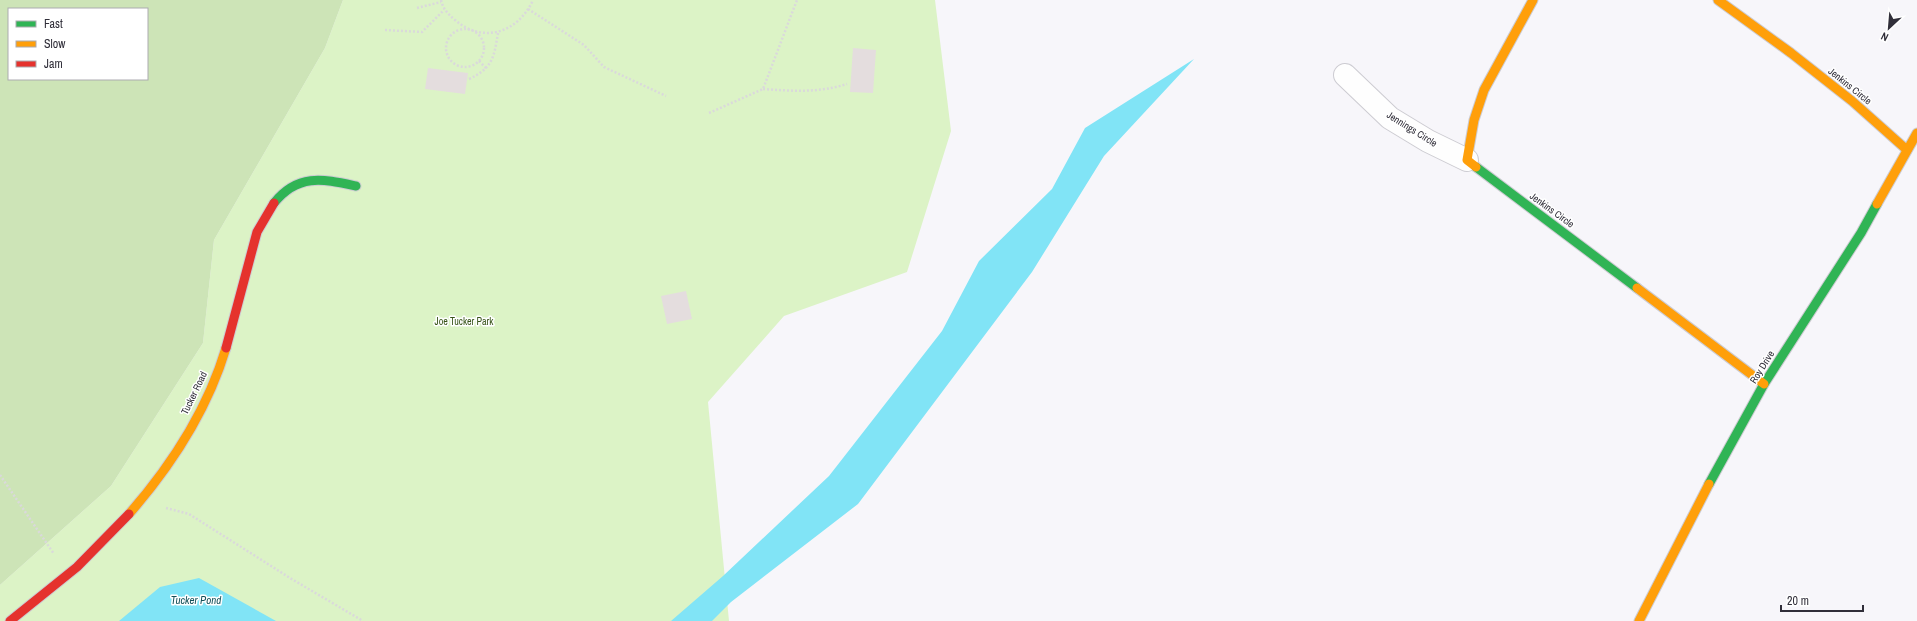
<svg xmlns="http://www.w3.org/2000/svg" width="1917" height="621" font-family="'Archivo Narrow',sans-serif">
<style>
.green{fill:#dcf3c6}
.forest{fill:#cde4b7;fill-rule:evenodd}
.water{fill:#81e4f6}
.building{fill:#e4ddde}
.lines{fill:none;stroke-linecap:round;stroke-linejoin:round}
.street-casing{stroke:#cdccd2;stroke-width:24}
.fast-casing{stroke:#cdccd2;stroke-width:11}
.slow-casing{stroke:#cdccd2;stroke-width:11}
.jam-casing{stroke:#cdccd2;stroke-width:11}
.path{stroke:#dad9db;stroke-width:2.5;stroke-dasharray:2 2;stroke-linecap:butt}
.street{stroke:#fefefe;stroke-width:22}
.fast{stroke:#30b455;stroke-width:9}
.slow{stroke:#ff9f0a;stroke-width:9}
.jam{stroke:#e5322d;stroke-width:9}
.labels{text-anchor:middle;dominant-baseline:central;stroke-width:3;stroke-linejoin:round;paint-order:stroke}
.street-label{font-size:10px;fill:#302e39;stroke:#fff}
.park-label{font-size:10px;fill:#375317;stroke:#fff}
.water-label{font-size:11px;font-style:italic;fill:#135059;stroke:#fff}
</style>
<rect width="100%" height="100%" fill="#f7f6fa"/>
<!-- green -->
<path class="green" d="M343 0H935L951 131 907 272 784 316 708 402 729 621H0V585L111 486 203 343 214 240 325 48Z"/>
<!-- forest -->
<path class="forest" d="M0 0H343L325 48 214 240 203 343 111 486 0 585ZM9 9H147V79H9Z"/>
<!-- water -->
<g class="water">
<path d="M1194 59 1104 156 1032 272 858 504 731 602 712 621H671L723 576 829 476 942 331 979 261 1052 189 1085 128Z"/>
<path d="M199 578 276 621H119L160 587Z"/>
</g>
<!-- building -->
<g class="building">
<path d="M853 48 876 50 873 93 850 92Z"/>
<path d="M428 68 468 73 465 94 425 89Z"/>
<path d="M686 291 692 319 667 324 661 296Z"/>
</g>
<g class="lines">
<!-- street casing -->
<g class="street-casing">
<path id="street" d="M1345 75 1390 118 1428 141 1467 160"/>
</g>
<!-- fast casing -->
<g class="fast-casing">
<g id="fast">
<path d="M1476 167 1637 288"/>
<path d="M274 203C298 173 323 179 356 186"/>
<path d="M1709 484 1764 384 1861 233 1877 204"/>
</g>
</g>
<!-- slow casing -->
<g class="slow-casing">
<g id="slow">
<path d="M1718 0 1791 53 1852 101 1907 150"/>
<path d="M1476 167 1467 160 1474 120 1484 90 1533 0"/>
<path d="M1877 204 1917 133"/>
<path d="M1637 288 1764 384"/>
<path d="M129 514C171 466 208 408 226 348"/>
<path d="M1639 621 1709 484"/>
</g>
</g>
<!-- jam casing -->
<g class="jam-casing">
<g id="jam">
<path d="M226 348 257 232 274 203"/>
<path d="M10 621 77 567 129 514"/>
</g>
</g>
<!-- path -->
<g class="path">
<path d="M441 0C443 9 448 14 455 20 483 44 518 33 533 0"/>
<path d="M417 8 441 2"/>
<path d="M528 9 584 45 604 67 666 96"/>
<circle cx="465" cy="48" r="19"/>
<path d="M385 30 422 32 444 10"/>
<path d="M479 61 487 69"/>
<path d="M469 79C493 68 494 57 498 33"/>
<path d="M763 89C792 91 819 93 847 84"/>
<path d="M709 113 763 89 797 0"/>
<path d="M0 475 54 554"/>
<path d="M166 508 189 514 290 578 363 621"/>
</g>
<!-- street -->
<use href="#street" class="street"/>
<!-- fast -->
<use href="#fast" class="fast"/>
<!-- slow -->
<use href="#slow" class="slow"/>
<!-- jam -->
<use href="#jam" class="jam"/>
</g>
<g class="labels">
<!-- street labels -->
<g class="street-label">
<text transform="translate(1850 86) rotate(39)">Jenkins Circle</text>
<text transform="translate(1412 129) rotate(32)">Jennings Circle</text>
<text transform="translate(1552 210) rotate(36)">Jenkins Circle</text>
<text transform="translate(1762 367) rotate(-58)">Roy Drive</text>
<text transform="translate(194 393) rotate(-64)">Tucker Road</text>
</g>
<!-- park labels -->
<g class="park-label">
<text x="464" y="321">Joe Tucker Park</text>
</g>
<!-- water labels -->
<g class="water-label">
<text x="196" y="600">Tucker Pond</text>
</g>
</g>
<!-- legend -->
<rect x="8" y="8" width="140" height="72" fill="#ffffff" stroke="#acabb0"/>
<rect x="16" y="21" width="20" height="6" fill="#30b455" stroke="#acabb0"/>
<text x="44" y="28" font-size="12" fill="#302e39">Fast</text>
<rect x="16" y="41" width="20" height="6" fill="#ff9f0a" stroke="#acabb0"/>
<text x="44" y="48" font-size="12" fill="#302e39">Slow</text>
<rect x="16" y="61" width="20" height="6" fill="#e5322d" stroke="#acabb0"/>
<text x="44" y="68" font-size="12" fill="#302e39">Jam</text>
<!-- north arrow -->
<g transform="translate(1889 28) rotate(206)" stroke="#ffffff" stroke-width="3" paint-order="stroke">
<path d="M0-3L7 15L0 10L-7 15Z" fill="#302e39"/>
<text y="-6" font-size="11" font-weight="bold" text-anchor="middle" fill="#302e39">N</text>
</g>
<!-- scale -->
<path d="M1781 605v6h82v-6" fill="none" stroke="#302e39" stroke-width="2"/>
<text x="1787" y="605" font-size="12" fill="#302e39" stroke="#ffffff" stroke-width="3" paint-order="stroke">20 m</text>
</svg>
